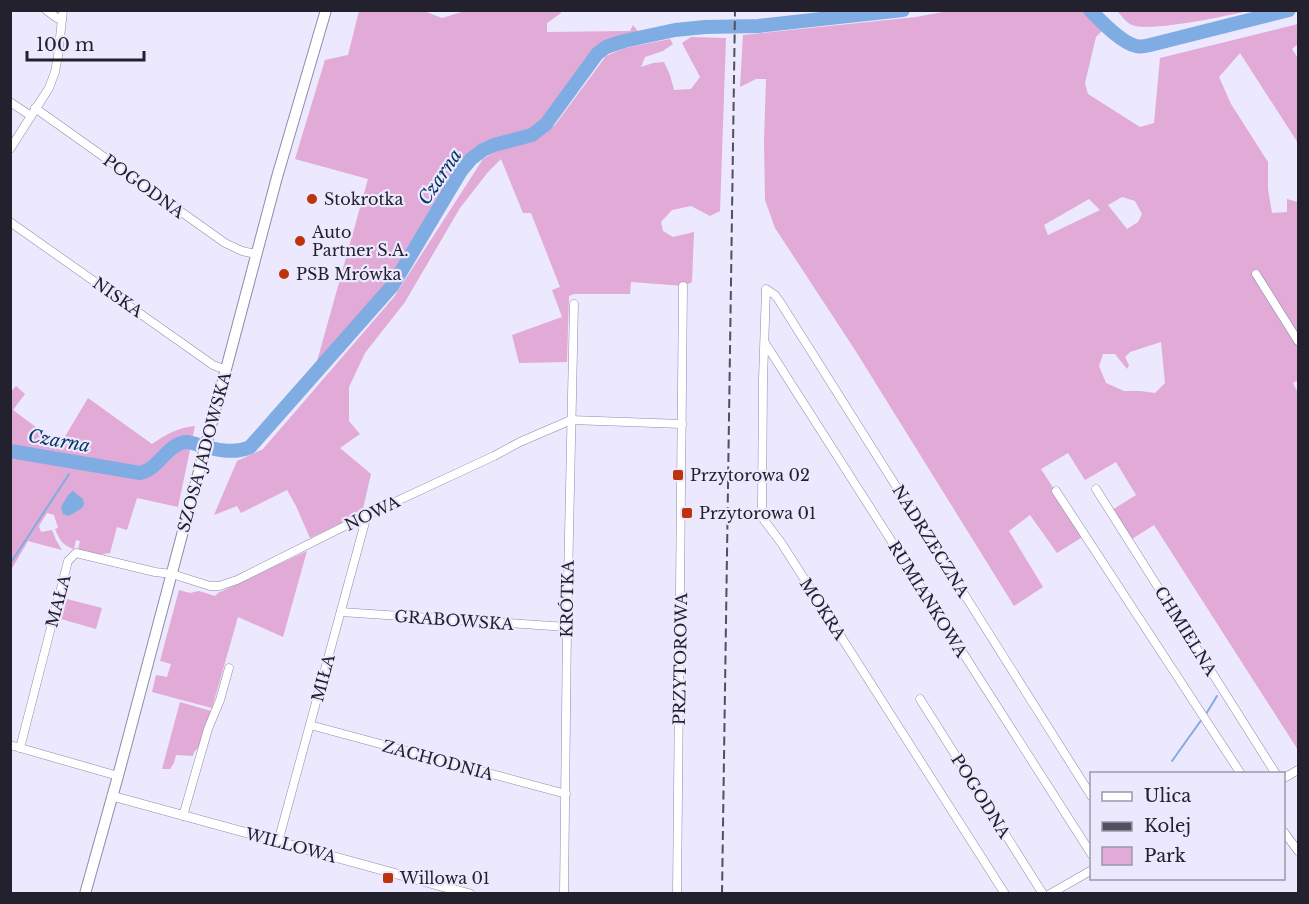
<svg xmlns="http://www.w3.org/2000/svg" width="1309" height="904" font-family="'Libre Baskerville',serif">
<style>
.green{fill:#e2aad6;fill-rule:evenodd}
.water{fill:#7face2}
.lines{fill:none;stroke-linecap:round;stroke-linejoin:round}
.stream{stroke:#7face2;stroke-width:2}
.river{stroke:#7face2;stroke-width:14}
.minor-casing{stroke:#908aaa;stroke-width:9}
.tertiary-casing{stroke:#908aaa;stroke-width:10}
.secondary-casing{stroke:#908aaa;stroke-width:12}
.minor{stroke:#fff;stroke-width:8}
.tertiary{stroke:#fff;stroke-width:9}
.secondary{stroke:#fff;stroke-width:10}
.rail{stroke:#524f5e;stroke-width:2;stroke-dasharray:9 4.5;stroke-linecap:butt}
.poi-dot{fill:#bd330d;stroke:#ece8fd;stroke-width:2}
.labels{text-anchor:middle;dominant-baseline:central;stroke-width:4.5;stroke-linejoin:round;paint-order:stroke}
.street-label{font-size:16px;fill:#23212e;stroke:#ece8fd}
.poi-label{font-size:16px;fill:#23212e;stroke:#ece8fd;text-anchor:start}
.water-label{font-size:18px;font-style:italic;fill:#053666;stroke:#ece8fd}
</style>
<rect width="100%" height="100%" fill="#ece8fd"/>
<!-- green -->
<g class="green">
<path d="M359 11H424L442 18 465 11H561V13L547 23V32L630 31 633 25 640 34 605 43 595 49 543 121 531 129 496 139 482 146 469 156 458 169 390 282 314 372 368 179 295 159 325 60 348 55Z"/>
<path d="M948 11H1087L1104 29 1096 37 1085 83 1088 94 1140 127 1154 123 1160 58 1298 24V44L1292 49 1298 58V143L1240 53 1219 77 1231 104 1268 162V189L1272 213 1287 212V199L1298 202V380L1293 383 1298 393V750L1154 525 1132 539 1112 510 1136 495 1116 462 1085 480 1068 453 1041 469 1084 536 1057 553 1030 515 1009 531 1043 587 1014 606 855 350 775 228 765 200 764 141 766 79H756L740 87 743 35 916 17ZM1122 197 1135 201 1142 214 1138 222 1127 229 1108 205ZM1089 199 1100 210 1048 235 1044 225ZM1161 342 1165 383 1155 393 1140 391H1124L1106 383 1099 366 1103 354H1115L1127 369 1129 365 1125 357 1130 352Z"/>
<path d="M1117 11H1249C1229 15 1145 34 1130 24 1125 21 1121 15 1117 11Z"/>
<path d="M691 37 726 38 720 211 710 216 691 206 672 210 661 222 663 231 673 237 694 232 692 282 684 286 631 282 630 294H574L569 296 567 362 519 363 512 335 562 317 552 290 560 287 531 213H523L501 159 488 172 460 208 405 302 365 353 349 387V421L360 434 340 448 371 474 362 513 310 538 296 506 287 490 241 513 237 506 214 515 237 461 263 449 394 297 483 159 499 149 540 135 555 125 606 56 625 48 670 39 673 44 663 51 645 57 641 67 653 63 664 62 670 75 674 90 691 89 700 77 682 43Z"/>
<path d="M16 386 25 394 13 410 60 445 88 398 152 444C165 435 179 427 195 426L178 507 137 498 127 530 117 527 110 553 96 555 78 550 80 541 76 540 74 549C63 546 59 539 55 529L58 528 54 515 47 513 39 526 41 532 52 530 56 540 62 550 28 541 11 570 10 393Z"/>
<path d="M307 551 283 637 238 617 212 708 152 692 156 675 167 677 171 664 160 661 179 590 190 593 199 591 215 596 218 593Z"/>
<path d="M67 599 102 608 96 629 61 619Z"/>
<path d="M180 702 211 711 202 744 194 752 193 756 176 755 174 763 170 769H162Z"/>
</g>
<!-- water -->
<path class="water" d="M73 491 83 499 84 504 82 508 69 516 63 514 61 507 68 495Z"/>
<g class="lines">
<!-- stream -->
<g class="stream">
<path d="M74 467 77 462"/>
<path d="M10 564 69 474"/>
<path d="M1206 714 1217 696"/>
<path d="M1172 761 1202 719"/>
</g>
<!-- river -->
<g class="river">
<path d="M1090 10C1101 21 1121 43 1136 46 1140 47 1146 46 1150 45L1289 10"/>
<path d="M10 451 140 473C161 468 167 442 188 442 208 447 230 456 250 447L393 285 461 171 471 159 483 150 494 145 532 135 546 124 597 54 606 47 624 41 675 30 705 27 758 26 903 10"/>
</g>
<!-- minor casing -->
<g class="minor-casing">
<g id="minor">
<path d="M46 10 57 18 62 20"/>
<path d="M10 102 31 116"/>
<path d="M35 108 225 243 242 251 256 254"/>
<path d="M10 149 49 88 55 72 58 56 63 10"/>
<path d="M10 222 213 365 226 370"/>
<path d="M1256 274 1298 341"/>
<path d="M765 343 1092 855"/>
<path d="M1096 489 1276 774"/>
<path d="M1056 491 1241 774"/>
<path d="M341 612 567 627"/>
<path d="M920 699 1043 894"/>
<path d="M310 725 566 794"/>
<path d="M10 745 118 776"/>
<path d="M20 748 68 561 76 553 155 572 172 574 210 586H219L237 580 367 515 494 456 520 442 571 420 682 424"/>
<path d="M1284 778 1298 770"/>
<path d="M183 816 208 729 220 700 229 668"/>
<path d="M1284 832 1298 851"/>
<path d="M278 842 367 515"/>
<path d="M564 894 567 627 574 304"/>
<path d="M677 894 683 286"/>
<path d="M1005 894 782 544 764 520 762 507 763 380 766 289 775 295 780 302 1092 797"/>
<path d="M1050 894 1092 870"/>
</g>
</g>
<!-- tertiary casing -->
<g class="tertiary-casing">
<path id="tertiary" d="M112 796 470 894"/>
</g>
<!-- secondary casing -->
<g class="secondary-casing">
<path id="secondary" d="M85 894 118 776 277 177 326 10"/>
</g>
<!-- minor -->
<use href="#minor" class="minor"/>
<!-- tertiary -->
<use href="#tertiary" class="tertiary"/>
<!-- secondary -->
<use href="#secondary" class="secondary"/>
<!-- rail -->
<path class="rail" d="M722 894 735 10"/>
</g>
<!-- markers -->
<g class="poi-dot">
<circle cx="312" cy="199" r="6"/>
<circle cx="300" cy="241" r="6"/>
<circle cx="284" cy="274" r="6"/>
<rect x="672" y="469" width="12" height="12" rx="3"/>
<rect x="681" y="507" width="12" height="12" rx="3"/>
<rect x="382" y="872" width="12" height="12" rx="3"/>
</g>
<g class="labels">
<!-- street labels -->
<g class="street-label">
<text transform="translate(144 186) rotate(36)">POGODNA</text>
<text transform="translate(118 297) rotate(35)">NISKA</text>
<text transform="translate(204 452) rotate(-75)">SZOSA JADOWSKA</text>
<text transform="translate(372 513) rotate(-26)">NOWA</text>
<text transform="translate(931 541) rotate(58)">NADRZECZNA</text>
<text transform="translate(567 599) rotate(-89)">KRÓTKA</text>
<text transform="translate(928 599) rotate(58)">RUMIANKOWA</text>
<text transform="translate(58 601) rotate(-75)">MAŁA</text>
<text transform="translate(823 609) rotate(57)">MOKRA</text>
<text transform="translate(454 620) rotate(4)">GRABOWSKA</text>
<text transform="translate(1186 631) rotate(58)">CHMIELNA</text>
<text transform="translate(680 659) rotate(-89)">PRZYTOROWA</text>
<text transform="translate(323 678) rotate(-75)">MIŁA</text>
<text transform="translate(438 760) rotate(15)">ZACHODNIA</text>
<text transform="translate(981 796) rotate(58)">POGODNA</text>
<text transform="translate(291 845) rotate(15)">WILLOWA</text>
</g>
<!-- poi labels -->
<g class="poi-label">
<text x="324" y="199">Stokrotka</text>
<text x="312" y="232">Auto<tspan x="312" dy="18">Partner S.A.</tspan></text>
<text x="296" y="274">PSB Mrówka</text>
<text x="690" y="475">Przytorowa 02</text>
<text x="699" y="513">Przytorowa 01</text>
<text x="400" y="878">Willowa 01</text>
</g>
<!-- water labels -->
<g class="water-label">
<text transform="translate(440 177) rotate(-56)">Czarna</text>
<text transform="translate(59 441) rotate(10)">Czarna</text>
</g>
</g>
<!-- border -->
<rect width="1309" height="904" fill="none" stroke="#23212e" stroke-width="24"/>
<!-- legend -->
<rect x="1090" y="772" width="195" height="108" fill="#ece8fd" stroke="#9c98aa" stroke-width="1.5"/>
<rect x="1102" y="792" width="30" height="9" fill="#ffffff" stroke="#9c98aa" stroke-width="1.5"/>
<text x="1144" y="802" font-size="18" fill="#23212e">Ulica</text>
<rect x="1102" y="822" width="30" height="9" fill="#524f5e" stroke="#9c98aa" stroke-width="1.5"/>
<text x="1144" y="832" font-size="18" fill="#23212e">Kolej</text>
<rect x="1102" y="847" width="30" height="18" fill="#e2aad6" stroke="#9c98aa" stroke-width="1.5"/>
<text x="1144" y="862" font-size="18" fill="#23212e">Park</text>
<!-- scale -->
<path d="M27 51v9h117v-9" fill="none" stroke="#23212e" stroke-width="3"/>
<text x="36" y="51" font-size="18" fill="#23212e" stroke="#ece8fd" stroke-width="4.5" paint-order="stroke">100 m</text>
</svg>
